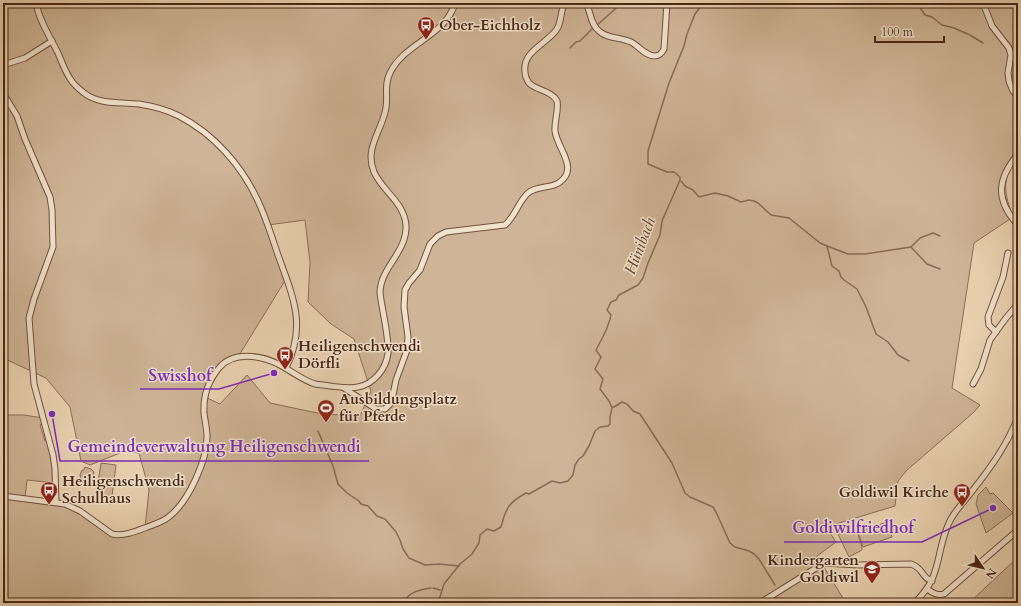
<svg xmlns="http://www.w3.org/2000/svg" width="1021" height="606" font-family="Cardo,serif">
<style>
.green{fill:#cfb597;stroke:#8c6e58;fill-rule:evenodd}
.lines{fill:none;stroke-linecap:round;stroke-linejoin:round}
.stream{stroke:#896b55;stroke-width:1.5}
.minor-casing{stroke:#71523e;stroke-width:7}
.minor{stroke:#f1e2cc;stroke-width:5}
.labels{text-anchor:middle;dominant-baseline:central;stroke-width:3;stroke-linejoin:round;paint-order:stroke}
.poi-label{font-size:15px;font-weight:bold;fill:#492718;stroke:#f1e2cc;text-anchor:start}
.water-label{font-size:16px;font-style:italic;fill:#644331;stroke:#f1e2cc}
.leader{fill:none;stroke:#7b2cbf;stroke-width:1.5}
.callout-dot{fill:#7b2cbf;stroke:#f1e2cc;stroke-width:1.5}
.callout-label{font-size:16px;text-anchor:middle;font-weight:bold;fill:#7b2cbf;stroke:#f1e2cc;stroke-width:3;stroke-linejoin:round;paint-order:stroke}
</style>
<rect width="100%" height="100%" fill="#ead2b1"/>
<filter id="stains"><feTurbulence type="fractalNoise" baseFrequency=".005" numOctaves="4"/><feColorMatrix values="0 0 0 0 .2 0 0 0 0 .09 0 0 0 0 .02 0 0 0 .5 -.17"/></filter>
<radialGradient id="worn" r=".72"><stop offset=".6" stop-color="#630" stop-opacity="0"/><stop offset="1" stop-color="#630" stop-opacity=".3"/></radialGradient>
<!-- green -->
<g class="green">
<path d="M3 3H1018V159C1000 178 1005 195 1013 217L974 243 952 388 980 405 973 413 906 471 898 481 895 506 826 527 836 542 817 556 846 603H3V413L4 415H24L43 418 45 423 40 425 45 441H50L55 483 27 480 25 498 65 504 112 534 145 528 149 490 139 453 125 451 90 465 81 461 70 407 46 378 3 358ZM305 220 310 262 308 302 331 324 354 339 371 391 360 416 322 414 270 403 247 375 220 404 205 397 223 363 238 357 286 279 268 225Z"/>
<path d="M101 463 116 465 111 504 95 502Z"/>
<path d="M85 467 91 469 94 472 92 481 81 480 80 475 82 470H84Z"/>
<path d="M986 487 990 494 993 493 1013 513 986 533 976 504 978 495Z"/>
<path d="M887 522 892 537 863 547 858 532Z"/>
<path d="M843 531 858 534 862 547V550L849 557 838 534Z"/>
<path d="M1018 557V603H969Z"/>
</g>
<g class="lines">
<!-- stream -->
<g class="stream">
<path d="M917 3 925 15 932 17 942 25 954 28 970 35 983 43"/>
<path d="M596 26 622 3"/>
<path d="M570 48 576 42 580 41 592 29"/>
<path d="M681 181 685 186 693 190 699 197 715 193 728 196 741 202 749 200 754 201 758 203 771 215 789 218 820 243 827 246 832 266 839 271 841 277 844 280 857 289 866 307 876 334 888 342 898 355 909 361"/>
<path d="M827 246 848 254H865L911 247 920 238 933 233 940 236"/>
<path d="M911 247 927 264 940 269"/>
<path d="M612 407H614L622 402 627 404 633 411 640 414 672 463 685 493 690 497 713 507 716 512 730 543 735 547 749 551 754 554 759 559 775 585"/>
<path d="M318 431 333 466 338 484 347 493 359 501 361 504 368 506 377 516 385 519 396 532 400 540 403 549 409 558 425 565 439 564 459 566"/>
<path d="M433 588 440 590"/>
<path d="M390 603 407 598C411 591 424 589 431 588"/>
<path d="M438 603 444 584 460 564 472 554 479 543 480 535 487 529 494 531 501 527C506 508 508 503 526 493L529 494 552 481 560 483 568 481 573 475 575 465 579 459 583 456 589 446 595 431 600 427 608 426 610 424V417L612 408 609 401 600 389 603 379 595 369 601 357 596 350C602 339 609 327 611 315L607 310 611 302 616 300 619 295 638 285 643 278 648 263 660 235 662 221 680 180V177L674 172H667L648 164V151L669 83 684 46 687 34 695 14 703 3"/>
</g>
<!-- minor casing -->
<g class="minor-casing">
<g id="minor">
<path d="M36 3C39 20 50 37 58 53 62 62 65 72 71 80 74 85 79 89 84 93 100 105 120 102 139 104 153 106 167 110 179 116 214 134 242 166 258 201 266 218 272 237 278 255 293 297 307 325 286 368"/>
<path d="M586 3C591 12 590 24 599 31 607 39 621 37 631 42 639 46 645 56 655 56 660 56 662 53 664 49L667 3"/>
<path d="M983 3 992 26 1009 48 1011 55 1008 73 1009 81 1013 91 1018 97"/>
<path d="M1015 3 1018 8"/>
<path d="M3 65 25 58 52 41"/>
<path d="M3 93 17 116 25 139 50 197 52 210 53 247 34 299 29 318 34 384 53 455 55 469 56 502"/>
<path d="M1018 154C997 179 995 200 1018 225"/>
<path d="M996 332 989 325 988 317 1003 277 1008 253"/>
<path d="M973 384 981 369 990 340 1006 318 1018 304"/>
<path d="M344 388 376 409H385L390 404 392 400 396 380 407 350 408 337 404 307 405 290 409 283 420 270 430 244 438 236 446 232 505 225C515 217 518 202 528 193 538 185 551 189 560 182 579 168 557 148 555 131 554 121 559 111 557 101 551 90 537 91 529 83 527 80 525 76 525 72 522 51 547 44 557 29 562 21 560 11 565 3"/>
<path d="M3 496 65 504 80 511 112 534C124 537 139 530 150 526 158 523 165 521 171 515 189 500 207 460 207 437 207 429 205 421 204 413 203 396 209 380 219 368 233 351 260 355 278 364 290 370 302 380 315 384 320 385 325 385 330 386 339 387 349 389 358 387 374 384 386 369 388 353 389 336 382 310 380 293 380 268 407 252 406 226 405 203 383 192 374 172 364 148 382 131 386 108 388 96 384 84 390 73 404 43 446 36 455 3"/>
<path d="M927 589C933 593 938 596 944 594L1018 530"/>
<path d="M760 603 824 563 858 565 911 564C924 568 921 578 932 581"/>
<path d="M914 603C943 577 935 553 949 523 954 511 965 501 973 490 991 467 1007 445 1018 417"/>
</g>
</g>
<!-- minor -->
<use href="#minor" class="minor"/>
</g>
<!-- icons -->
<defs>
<g id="bus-pin" transform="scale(0.9)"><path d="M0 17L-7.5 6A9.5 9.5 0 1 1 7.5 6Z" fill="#8f2418" stroke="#f1e2cc"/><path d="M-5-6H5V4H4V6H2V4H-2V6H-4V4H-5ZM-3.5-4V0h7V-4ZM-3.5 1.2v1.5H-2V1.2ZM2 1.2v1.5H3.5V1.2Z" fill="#fff"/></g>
<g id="stadium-pin" transform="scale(0.9)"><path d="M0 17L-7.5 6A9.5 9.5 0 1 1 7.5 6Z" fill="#8f2418" stroke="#f1e2cc"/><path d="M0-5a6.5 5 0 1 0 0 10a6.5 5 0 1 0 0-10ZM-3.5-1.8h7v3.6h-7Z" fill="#fff"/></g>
<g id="school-pin" transform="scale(0.9)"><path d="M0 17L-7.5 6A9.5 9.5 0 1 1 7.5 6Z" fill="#8f2418" stroke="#f1e2cc"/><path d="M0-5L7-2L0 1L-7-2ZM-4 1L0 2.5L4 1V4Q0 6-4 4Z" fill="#fff"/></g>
</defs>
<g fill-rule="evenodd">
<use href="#bus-pin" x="426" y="25"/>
<use href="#bus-pin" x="285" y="355"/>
<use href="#stadium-pin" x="326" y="408"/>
<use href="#bus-pin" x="49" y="490"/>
<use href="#bus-pin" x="962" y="492"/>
<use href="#school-pin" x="872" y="569"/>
</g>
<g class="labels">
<!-- poi labels -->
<g class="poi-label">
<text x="439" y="25">Ober-Eichholz</text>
<text x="298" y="346">Heiligenschwendi<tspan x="298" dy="17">Dörfli</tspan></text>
<text x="339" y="399">Ausbildungsplatz<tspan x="339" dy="17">für Pferde</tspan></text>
<text x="62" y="481">Heiligenschwendi<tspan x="62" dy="17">Schulhaus</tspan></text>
<text x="949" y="492" text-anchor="end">Goldiwil Kirche</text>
<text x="859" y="560" text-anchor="end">Kindergarten<tspan x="859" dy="17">Goldiwil</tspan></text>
</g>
<!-- water labels -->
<g class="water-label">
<text transform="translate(640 246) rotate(-69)">Hünibach</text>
</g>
</g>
<!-- callouts -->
<path class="leader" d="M274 373L219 389H140M52 414L60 461H369M993 508L922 542H784"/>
<g class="callout-dot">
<circle cx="274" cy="373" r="4"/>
<circle cx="52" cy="414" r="4"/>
<circle cx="993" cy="508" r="4"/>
</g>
<g class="callout-label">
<text x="180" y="381">Swisshof</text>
<text x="214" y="452">Gemeindeverwaltung Heiligenschwendi</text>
<text x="853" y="533">Goldiwilfriedhof</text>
</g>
<!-- margin -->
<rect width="1021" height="606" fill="none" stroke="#ead2b1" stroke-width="16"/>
<rect x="4" y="4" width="1013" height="598" fill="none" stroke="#492718" stroke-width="2"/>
<rect x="8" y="8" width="1005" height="590" fill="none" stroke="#492718"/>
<!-- north arrow -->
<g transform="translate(983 568) rotate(125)" stroke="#f1e2cc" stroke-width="3" paint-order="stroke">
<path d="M0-3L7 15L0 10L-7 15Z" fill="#492718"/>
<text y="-6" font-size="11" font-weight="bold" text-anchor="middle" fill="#492718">N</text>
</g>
<!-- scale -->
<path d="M875 36v6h69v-6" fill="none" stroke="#492718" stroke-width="2"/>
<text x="881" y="36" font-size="12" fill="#492718" stroke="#f1e2cc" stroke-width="3" paint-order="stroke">100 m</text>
<rect width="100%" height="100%" filter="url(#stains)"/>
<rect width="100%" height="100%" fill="url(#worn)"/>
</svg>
